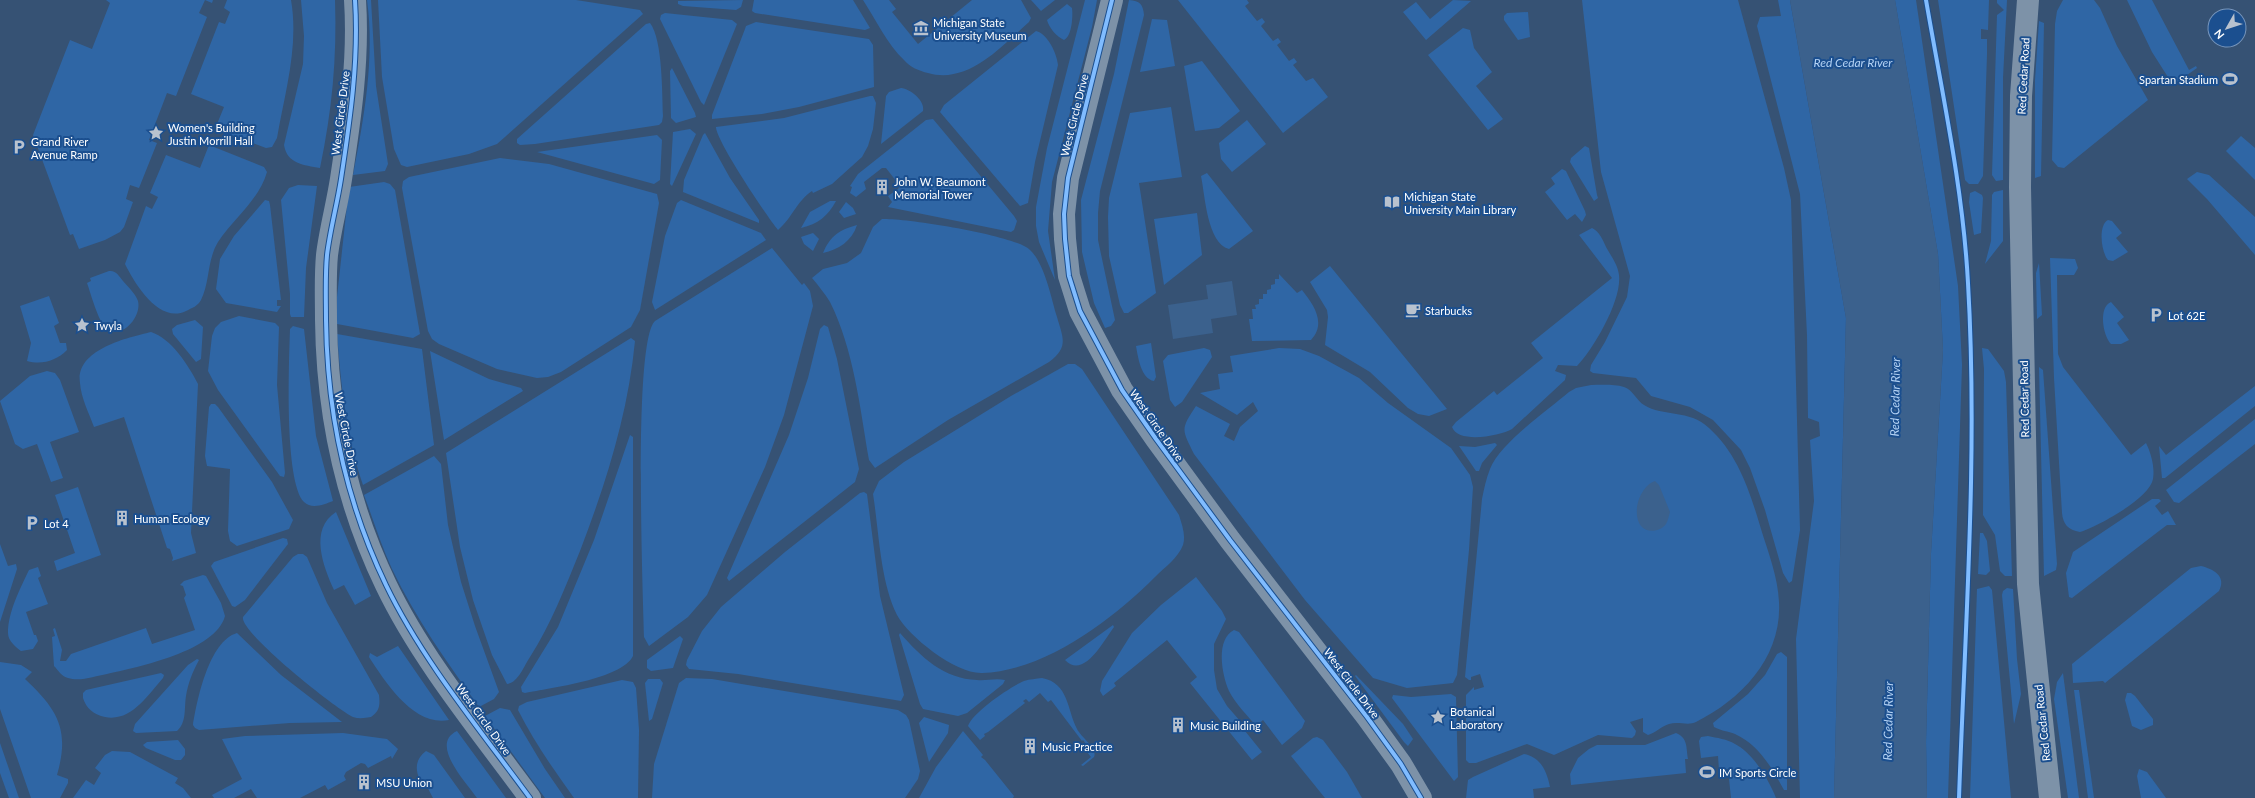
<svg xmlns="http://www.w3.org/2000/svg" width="2255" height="798" font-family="Lato,sans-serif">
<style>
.green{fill:#2f66a5}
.water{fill:#3b618d}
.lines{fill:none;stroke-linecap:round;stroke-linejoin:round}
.minor{stroke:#7d92a8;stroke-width:22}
.cycleway-casing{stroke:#1b4f8f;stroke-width:6}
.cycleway{stroke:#80bcff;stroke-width:4}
.labels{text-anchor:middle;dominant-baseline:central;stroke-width:4;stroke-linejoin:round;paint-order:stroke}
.poi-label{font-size:11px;fill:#fff;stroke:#1b4f8f;text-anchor:start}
.street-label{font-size:11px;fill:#fff;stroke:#1b4f8f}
.water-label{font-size:12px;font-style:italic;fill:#b5d3f5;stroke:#1b4f8f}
</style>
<rect width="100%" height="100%" fill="#365274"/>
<!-- green -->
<g class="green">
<path d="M106 0H213L212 3 205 0 199 13 207 17 176 96 167 93 149 140 157 143 139 188 130 185 126 199 133 202 124 227 120 232 105 240 79 249 73 234 70 235 33 135 70 40 92 49 110 3Z"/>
<path d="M227 0H291C299 46 285 92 277 138L272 147 266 148 215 129 224 107 191 94 219 22 225 24 230 12 224 8Z"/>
<path d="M301 0H335C337 59 332 110 320 168 304 165 287 164 284 145L303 64 304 36Z"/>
<path d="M367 0H371L376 86 388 164 385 171 353 175C364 118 375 58 367 0Z"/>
<path d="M378 0H576L640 10 643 14 497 144 469 154 407 167 401 165 394 149 382 77Z"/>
<path d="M743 0 741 7 736 10 683 6 678 4V1Z"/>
<path d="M754 0H853L870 28 865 30 755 13 752 11Z"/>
<path d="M863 0H889L896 9 892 12 918 44 972 0H1021L1031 18 1029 22C1002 46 968 85 928 73 919 71 910 67 904 60 887 44 876 20 863 0Z"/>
<path d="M1031 0H1055L1041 11Z"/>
<path d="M1085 0H1097L1092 27 1052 182 1048 231 1055 280 1039 242 1036 226V207L1047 148Z"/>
<path d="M1129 0C1140 1 1143 4 1144 15L1100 191 1098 213V240L1115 320 1111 326 1105 328 1094 303 1082 252 1081 200 1114 74Z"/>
<path d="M1178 0H1247L1249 3 1245 6 1257 21 1262 18 1265 22 1261 26 1273 41 1278 38 1281 42 1277 45 1289 61 1294 58 1297 62 1293 65 1306 81 1313 78 1328 97 1283 133Z"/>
<path d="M1453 0 1471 1 1426 40 1403 12 1416 2 1430 19Z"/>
<path d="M1582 0H1738L1784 168 1791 200 1800 530 1792 581 1789 583 1783 573 1765 510 1750 468 1741 450 1713 420 1690 407 1651 396 1636 378 1593 373 1590 371 1591 365 1605 342 1627 297 1630 276 1601 172Z"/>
<path d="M1778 0H1790L1791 6 1846 318 1834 798H1800L1796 639 1814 501 1810 440 1820 436 1819 422 1808 418 1807 335 1800 194 1757 26 1760 17 1781 16Z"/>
<path d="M1895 0H1916L1953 252 1958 286 1962 365 1948 798H1927L1926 742 1931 553 1943 350 1938 254Z"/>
<path d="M1938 0H1989L1988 30 1981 29V39H1987V54L1983 176 1978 184H1969L1965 180Z"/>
<path d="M1997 0H2007L2003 78V180L1996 181 1992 175 1997 15 2004 10 1997 3Z"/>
<path d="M2063 0H2094L2100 8 2117 46 2148 100 2064 168 2058 167 2052 160 2055 24 2057 11Z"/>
<path d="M2127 0H2152L2189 70 2196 66 2197 68 2173 85 2152 52Z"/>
<path d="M1067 4 1072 8C1073 16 1072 36 1064 40 1057 37 1049 28 1047 20Z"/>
<path d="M1528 12 1530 37 1518 40 1504 20V16L1507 13Z"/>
<path d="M665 13 732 20 737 24 704 105 701 102 660 19 661 15Z"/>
<path d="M1152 19 1167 20 1175 66 1140 72Z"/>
<path d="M2039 21 2044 23 2041 176 2035 178V80Z"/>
<path d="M756 22 869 39 873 45 874 87 799 107 762 114 712 119V115L745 29 746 26Z"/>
<path d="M650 23C663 40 662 95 663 116L662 122 659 125 535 144 520 145 517 143V139L646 24Z"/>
<path d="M1463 28 1470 30 1474 48 1492 72 1476 86 1503 119 1488 130 1428 55Z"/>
<path d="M1036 31C1048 34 1057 54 1058 65L1035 162 1028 203 1020 206 940 112 944 105Z"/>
<path d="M1202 61 1240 111 1219 128 1195 131 1184 66Z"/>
<path d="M672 68 695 113 696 117 676 123 671 118 670 71Z"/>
<path d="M901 88C910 89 925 100 923 111L881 144 886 96 889 92Z"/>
<path d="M870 96H873L876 103 873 129 868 146 862 157 832 184 813 193 812 191C796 202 793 217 778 230 767 217 715 139 716 127L784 118Z"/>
<path d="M1171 107 1182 177 1139 183 1156 293 1128 313H1124L1120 305 1109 256 1108 217 1109 198 1130 113Z"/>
<path d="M933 119 1014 216 1017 221 1014 230 1011 232 888 207 892 202 888 196 898 189 900 186 886 168H882L864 182 866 189 856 197 850 193 852 187 850 186 858 174 926 120Z"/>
<path d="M1247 120 1266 144 1232 172 1221 159 1219 143Z"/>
<path d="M690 129 696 134 672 186 670 184 673 132Z"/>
<path d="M705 133 730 178 759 220V223L683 192 684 180 703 135Z"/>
<path d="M657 135 662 140 660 180 654 184 537 152Z"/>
<path d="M2241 136 2255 148V180L2226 151Z"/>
<path d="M209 145 264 167 267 172C259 200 234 218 218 242 207 260 210 282 201 300 198 306 192 308 186 311 159 324 135 284 125 264L146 206 152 209 158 197 150 193 166 155 200 168Z"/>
<path d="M1585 146 1589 148 1597 195 1598 198 1594 201 1570 162 1571 158Z"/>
<path d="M500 158 549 164 657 194 659 203 640 310 631 327 561 372 548 377 537 378 497 369 439 344 432 339 428 331 402 188 403 181 409 177Z"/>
<path d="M1562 169 1566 171 1585 211 1586 215 1582 222 1575 214 1567 220 1545 192 1555 184 1551 178Z"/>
<path d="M2197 172 2209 175 2255 217V255L2207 199 2187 179Z"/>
<path d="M1207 173 1253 231 1229 249C1207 243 1205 195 1201 176Z"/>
<path d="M384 182 390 184 395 190 420 334 413 338 337 324V297L349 187Z"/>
<path d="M298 185 317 186 306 268 304 317H291L290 314V294L281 200 289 188Z"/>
<path d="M2003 190V241L1985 264 1991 241 1992 195 1994 192Z"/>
<path d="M1975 191 1982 195 1983 198 1981 233 1974 235 1969 202 1970 193Z"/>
<path d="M265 200 269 201 270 205 281 300H277V306H281L277 312 226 303 216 289 220 259 234 236Z"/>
<path d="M681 200 761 233 766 240 655 310 652 302 665 236 677 203Z"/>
<path d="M830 201H836C828 216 818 224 801 228L810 212Z"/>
<path d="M846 202 853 208 856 214 844 218 839 212Z"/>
<path d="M1197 213 1202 255 1164 285 1154 219Z"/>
<path d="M882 219C906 218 1015 235 1030 250 1045 264 1051 298 1057 317 1063 338 1069 347 1049 362L948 420 875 468 869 460C860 408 854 350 830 302 825 294 818 285 812 278L823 269 847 263 861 253 873 227Z"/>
<path d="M2108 220 2112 221 2122 233 2116 238 2128 252 2113 261 2108 260C2101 252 2098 225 2108 220Z"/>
<path d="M857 225C852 241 838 250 823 253 830 236 839 230 857 225Z"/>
<path d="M1592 228C1599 231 1603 240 1606 247 1611 256 1618 265 1619 275 1622 300 1594 348 1577 366L1558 365 1555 371 1566 375 1565 380 1512 429C1500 436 1458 444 1452 427L1456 422 1494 391 1497 395 1543 358 1531 343 1612 278 1579 235Z"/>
<path d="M813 233 819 239 813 251 804 244 801 237Z"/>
<path d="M772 248 802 285 804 283 810 291 813 306 784 415 765 467 707 595 688 617 649 646 644 637C643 593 633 341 655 321Z"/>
<path d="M2050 258 2075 259 2078 268 2074 275H2057L2058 354 2063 367 2131 455 2146 443C2151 453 2155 467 2153 479 2150 498 2097 527 2080 532 2068 530 2063 524 2062 513L2054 378Z"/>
<path d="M2039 263 2042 315 2037 319 2036 273Z"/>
<path d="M1330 266 1447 409 1429 416 1418 414 1408 408 1370 372 1325 345 1328 317 1327 310 1310 282Z"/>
<path d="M109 271C116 270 119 276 123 281 128 287 135 293 138 301 142 317 121 341 106 328 98 321 91 294 87 283L91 281 90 278Z"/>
<path d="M1279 274 1297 293 1302 290C1313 304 1327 323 1311 340L1252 341 1249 319H1253L1252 309H1256L1255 305 1259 304V299H1263V294H1267V290L1271 289V285L1275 284V279H1279Z"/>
<path d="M49 296 59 323 54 326 60 343H66L67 350C56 361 42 365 27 361L31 343 20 306Z"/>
<path d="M2111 302 2124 317 2117 323 2129 340 2121 344H2111C2103 336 2098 307 2111 302Z"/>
<path d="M239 316 275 323 279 327 277 385 285 473 284 477 280 476 218 390 208 371 212 336 215 328 221 322Z"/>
<path d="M195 320 203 327 201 359 196 362 173 334 172 329 177 325Z"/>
<path d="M824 325 828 327 837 359 859 469 855 482 729 581 727 578 789 435 808 378 820 329Z"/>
<path d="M293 326 304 329 316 436 333 501C325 504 312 510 304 502 284 481 289 361 290 329Z"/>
<path d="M151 332C171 338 189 366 198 384L191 533 196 553 172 561 173 558 170 549 167 548 124 417 94 427C89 413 81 398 80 383 75 350 126 338 151 332Z"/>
<path d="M337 334 422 349 434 445 363 485C346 437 341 385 337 334Z"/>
<path d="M631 338 635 341C628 414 606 483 580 551 565 588 551 624 530 657 524 666 518 683 507 684L492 655 473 600 460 547 446 453Z"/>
<path d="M1151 343 1156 377 1154 381C1141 379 1138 357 1136 346Z"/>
<path d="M1204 348 1210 350 1212 357 1182 402 1175 407 1170 400 1163 361 1168 355Z"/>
<path d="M1279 348 1300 349 1319 356 1359 378 1388 403 1451 448 1470 475 1473 487 1469 550 1457 675 1453 683 1407 688 1373 678 1305 600 1194 454C1182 429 1180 430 1196 406L1230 424 1224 436 1234 441 1240 427 1258 411 1253 402 1237 415 1200 393 1220 389 1218 374 1233 372 1230 356Z"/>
<path d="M1982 348 1988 349 2004 371 2006 382 2012 576H2005L2000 571 1995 535 1983 515 1984 369Z"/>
<path d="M430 351 489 379 521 388 523 391 444 440Z"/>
<path d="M1068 364H1075L1082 369 1179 515C1182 525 1186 535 1183 545 1178 558 1165 567 1155 577 1112 620 1045 671 982 673 956 674 909 637 897 615 880 581 879 531 873 494L879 481 904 462 1011 396Z"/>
<path d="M2039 367 2043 370 2057 564 2056 570 2044 576Z"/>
<path d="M47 371 55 373 60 380 79 432 50 442 63 478 51 482 37 444 23 449 15 444 0 401 30 376Z"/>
<path d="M1591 385C1601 385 1614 384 1624 387 1632 389 1637 401 1644 405 1663 417 1689 409 1709 428 1738 454 1750 492 1761 529 1768 552 1778 577 1779 602 1782 657 1742 699 1696 722 1688 726 1678 721 1669 724 1662 726 1655 733 1648 735L1643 732V718L1630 722 1636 731 1635 735 1632 738 1598 735 1554 755 1527 744 1476 763H1469L1466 760V695L1474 687V690L1484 687 1480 674 1471 677V680H1469L1465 677 1482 499C1484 489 1486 479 1490 469 1500 443 1547 411 1569 392L1576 388Z"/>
<path d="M2255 386V406L2165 478H2162L2159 446 2166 455Z"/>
<path d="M211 404H215L218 407 272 482 293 520 289 529 237 546 230 541 228 531 230 469 207 466 205 456 209 407Z"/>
<path d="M2255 419V444L2179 503 2174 502 2166 490Z"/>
<path d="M630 435 633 437V656C622 679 550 688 525 693L522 692 521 687 558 627 594 540Z"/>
<path d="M1495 443 1497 445 1482 463 1479 471H1476L1459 446 1475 447Z"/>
<path d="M434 456 441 464 448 525 461 582 475 626 499 692 494 699 479 707C447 662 416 619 392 569 381 545 373 519 364 495Z"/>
<path d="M78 487 101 555 57 571 54 561 75 553 55 495Z"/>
<path d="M864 492 867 494 880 596 904 695 901 701 738 674 689 669 686 665 687 660 702 631 721 607 785 552 860 493Z"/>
<path d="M2152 499H2159L2161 501 2155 506 2162 515 2168 511 2176 525H2167L2159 531 2072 598 2069 597 2066 573 2073 552Z"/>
<path d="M336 512 371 596 355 605 344 585 334 590C323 566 309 529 336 512Z"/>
<path d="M1980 533H1983L1987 541 1990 571 1986 575 1978 574Z"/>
<path d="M283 538 287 539 288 544 245 600 235 607 232 606 211 566 214 562Z"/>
<path d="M0 544 8 566 16 564 17 569 0 622Z"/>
<path d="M298 554H303L307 557 327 603 379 695C380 705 380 711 371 717 365 718 359 719 353 717 336 709 239 632 243 617L293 557Z"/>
<path d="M2201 566C2213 569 2227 576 2219 591L2105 683 2103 681 2073 683 2072 664 2191 568Z"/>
<path d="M38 567 41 576 38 578 48 604 26 612 34 635H36L38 641 33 649 21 651C16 647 8 641 8 633 8 612 20 589 29 570Z"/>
<path d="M203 575 206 576 221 603 225 616C216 651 138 667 107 674 95 676 80 682 68 678 62 677 58 670 54 666L52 637 55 636 53 629 55 628 62 650 60 661H66L71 654 146 628 152 644 195 630 184 598 186 595 183 586 180 585 184 581Z"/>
<path d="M1196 577 1222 611 1226 619 1214 644V670L1217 689 1227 706 1247 729 1245 731 1262 752 1252 760 1190 683 1197 677 1167 640 1114 683 1116 686 1103 696 1100 691 1102 681 1132 633 1161 605Z"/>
<path d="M1989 586 1992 590 2011 798H1970L1977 589Z"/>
<path d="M2007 588 2013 589 2017 659 2021 694 2014 724 2002 595 2003 591Z"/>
<path d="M1113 625 1114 627C1104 640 1084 680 1065 660Z"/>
<path d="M1234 630 1239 632 1305 721 1302 728 1282 745 1263 720 1256 726C1247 715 1235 703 1229 691 1222 675 1215 640 1234 630Z"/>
<path d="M237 633 281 675 342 722 290 723 199 730 195 728 193 725C197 700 209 641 237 633Z"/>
<path d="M900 633C921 657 944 679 977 680 986 681 995 678 1005 680L1003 684 967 713 958 716 923 709 920 704 899 635Z"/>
<path d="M680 636 683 639 673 668 651 671 647 668V660Z"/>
<path d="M398 646 449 720C414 727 386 683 369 657L370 653 377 657Z"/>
<path d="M1781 652 1787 657V790H1784C1772 768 1759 745 1735 734 1728 731 1721 731 1714 727L1713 723 1748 694 1765 675 1777 654Z"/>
<path d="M197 659 199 660C193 671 188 683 186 696 184 708 187 722 177 731L136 733 133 731 135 724 188 665Z"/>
<path d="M0 662 21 665 32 672 25 679C58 710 70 730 57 775L68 779V783L60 798H31L0 709Z"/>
<path d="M161 673 164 675 163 678C147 696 131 722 105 717 94 715 86 708 83 698V693L86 690Z"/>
<path d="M2063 673 2079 798H2068L2054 699 2057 682Z"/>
<path d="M1356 675 1403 724 1413 739 1408 746 1404 742 1355 676Z"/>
<path d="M686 678 712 679 898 710 906 715 909 720 920 771 918 779 905 798H652L654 764 679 683Z"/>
<path d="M1042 678C1069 683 1067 710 1077 729 1081 737 1098 749 1094 757L1083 766 1081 765 1091 757 1083 747 1086 744 1083 740 1082 741 1051 700 1048 702 1040 693 1029 702 1026 699 1023 701 1025 703 988 732 984 734 985 736 980 740 968 726C973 712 1010 687 1024 681 1030 679 1036 679 1042 678Z"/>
<path d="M648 679H660L663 683 652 719 649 721 645 683Z"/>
<path d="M622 680 633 682 636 688 639 730 638 798H574C554 770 534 742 518 710L519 706 527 702Z"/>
<path d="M2074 690H2079L2094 798H2088Z"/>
<path d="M2127 693H2131L2135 696 2153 719V725L2141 730 2132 726 2125 700Z"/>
<path d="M1451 694 1456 697 1458 777 1454 781 1392 698 1393 695 1411 697Z"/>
<path d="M500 708 510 710 545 769 565 798H545L485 716Z"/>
<path d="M924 717 949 725 948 733 929 762 919 723Z"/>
<path d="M457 731 506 798H477C466 782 429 744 457 731Z"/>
<path d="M963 731 983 755 981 757 985 760 1014 796 1013 798H919L936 767Z"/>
<path d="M343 733 387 739 398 749 392 759 391 756 368 768 365 764 361 763 346 772 344 776 346 780 328 790 325 785 300 798H257L251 789 234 798H214L212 795 242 779 222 739 245 736Z"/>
<path d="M1676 733C1688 738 1686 747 1688 759H1685L1686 773 1571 785 1570 774 1578 758 1589 749 1597 745H1645Z"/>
<path d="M1708 736C1717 738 1727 739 1735 744 1753 753 1769 780 1776 798H1731L1728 769 1719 770 1718 756 1701 758 1699 741 1701 737Z"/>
<path d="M1317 737 1323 740 1347 772 1362 798H1325L1291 756 1313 738Z"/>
<path d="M178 740 185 749V755L181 760H175L146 748 143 745 147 742Z"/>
<path d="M0 743 19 798H9L0 773Z"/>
<path d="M112 751 130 752 178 778 175 783 183 788 191 798H73L86 780 94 785 101 773 95 768 105 755Z"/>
<path d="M426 751 434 755 465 798H433L423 779 420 780C415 770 415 759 426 751Z"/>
<path d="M1524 754C1541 757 1547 772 1550 787L1533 789 1534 798H1466L1468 780 1473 777Z"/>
<path d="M2139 769 2147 772 2166 798H2141L2137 776Z"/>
</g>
<!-- water -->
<g class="water">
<path d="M1790 0H1895L1938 254 1943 350 1931 553 1926 741 1927 798H1834L1846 318Z"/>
<path d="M1232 281 1237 315 1211 319 1213 333 1173 339 1168 305 1208 299 1206 285Z"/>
<path d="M1655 481 1659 485 1670 512C1669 515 1668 521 1666 524 1661 531 1648 534 1641 526 1631 513 1640 486 1655 481Z"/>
</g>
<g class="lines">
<!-- minor -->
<g class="minor">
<path d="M355 0C359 60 350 120 341 179 337 205 330 230 327 255 325 276 326 298 326 320 327 412 346 502 386 585 422 660 481 731 530 798"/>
<path d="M1112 0 1068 178 1064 214 1065 239 1069 276 1080 311 1122 390 1156 439 1230 540 1367 717 1401 764 1421 798"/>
<path d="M2028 0 2021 96 2020 187 2028 584 2050 798"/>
</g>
<!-- cycleway casing -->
<g class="cycleway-casing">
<g id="cycleway">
<path d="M355 0C359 60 350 120 341 179 337 205 330 230 327 255 325 276 326 298 326 320 327 412 346 502 386 585 422 660 481 731 530 798"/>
<path d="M1112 0 1068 178 1064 214 1065 239 1069 276 1080 311 1122 390 1156 439 1230 540 1367 717 1401 764 1421 798"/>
<path d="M1926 0C1942 93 1963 188 1968 283 1978 454 1965 627 1959 798"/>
</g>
</g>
<!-- cycleway -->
<use href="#cycleway" class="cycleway"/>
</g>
<!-- icons -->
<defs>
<g id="museum-bare" transform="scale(1.2)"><path d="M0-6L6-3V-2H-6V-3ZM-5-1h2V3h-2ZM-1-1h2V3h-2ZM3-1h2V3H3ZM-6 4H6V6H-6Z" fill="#b9c2ce" stroke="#1b4f8f" stroke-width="2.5" paint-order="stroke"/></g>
<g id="stadium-bare" transform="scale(1.2)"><path d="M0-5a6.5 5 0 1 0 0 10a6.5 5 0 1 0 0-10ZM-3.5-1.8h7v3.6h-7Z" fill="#b9c2ce" stroke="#1b4f8f" stroke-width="2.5" paint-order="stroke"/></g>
<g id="sight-bare" transform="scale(1.2)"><path d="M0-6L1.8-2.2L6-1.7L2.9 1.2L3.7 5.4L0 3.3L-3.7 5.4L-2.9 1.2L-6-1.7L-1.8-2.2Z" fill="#b9c2ce" stroke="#1b4f8f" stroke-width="2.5" paint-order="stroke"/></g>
<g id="parking-bare" transform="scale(1.2)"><path d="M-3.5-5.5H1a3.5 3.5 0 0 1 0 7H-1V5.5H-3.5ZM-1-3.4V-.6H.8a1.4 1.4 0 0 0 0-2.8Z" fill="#b9c2ce" stroke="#1b4f8f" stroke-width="2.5" paint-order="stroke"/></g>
<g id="building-bare" transform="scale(1.2)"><path d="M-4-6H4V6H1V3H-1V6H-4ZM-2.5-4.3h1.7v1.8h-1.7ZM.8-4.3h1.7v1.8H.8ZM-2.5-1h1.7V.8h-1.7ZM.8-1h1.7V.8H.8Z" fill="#b9c2ce" stroke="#1b4f8f" stroke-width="2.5" paint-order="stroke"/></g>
<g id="library-bare" transform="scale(1.2)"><path d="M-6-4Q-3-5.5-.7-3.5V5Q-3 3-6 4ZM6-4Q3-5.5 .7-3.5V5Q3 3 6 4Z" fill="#b9c2ce" stroke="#1b4f8f" stroke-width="2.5" paint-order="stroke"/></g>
<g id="cafe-bare" transform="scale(1.2)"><path d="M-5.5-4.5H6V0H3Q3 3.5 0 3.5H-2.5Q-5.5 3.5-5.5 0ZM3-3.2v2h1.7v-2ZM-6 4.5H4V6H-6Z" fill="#b9c2ce" stroke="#1b4f8f" stroke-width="2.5" paint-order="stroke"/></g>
</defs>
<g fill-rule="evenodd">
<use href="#museum-bare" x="921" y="28"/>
<use href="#stadium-bare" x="2230" y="79"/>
<use href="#sight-bare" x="156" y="133"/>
<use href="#parking-bare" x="19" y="147"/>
<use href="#building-bare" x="882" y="187"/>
<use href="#library-bare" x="1392" y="202"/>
<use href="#cafe-bare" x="1413" y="310"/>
<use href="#parking-bare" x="2156" y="315"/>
<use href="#sight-bare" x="82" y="325"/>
<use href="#building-bare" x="122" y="518"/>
<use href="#parking-bare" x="32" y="523"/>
<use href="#sight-bare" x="1438" y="717"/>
<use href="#building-bare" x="1178" y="725"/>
<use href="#building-bare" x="1030" y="746"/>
<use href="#stadium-bare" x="1707" y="772"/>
<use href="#building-bare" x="364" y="782"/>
</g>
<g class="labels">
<!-- poi labels -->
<g class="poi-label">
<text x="933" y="22">Michigan State<tspan x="933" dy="13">University Museum</tspan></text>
<text x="2218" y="79" text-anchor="end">Spartan Stadium</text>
<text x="168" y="127">Women's Building<tspan x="168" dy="13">Justin Morrill Hall</tspan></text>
<text x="31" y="141">Grand River<tspan x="31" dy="13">Avenue Ramp</tspan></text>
<text x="894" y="181">John W. Beaumont<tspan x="894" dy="13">Memorial Tower</tspan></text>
<text x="1404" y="196">Michigan State<tspan x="1404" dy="13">University Main Library</tspan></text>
<text x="1425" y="310">Starbucks</text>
<text x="2168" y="315">Lot 62E</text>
<text x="94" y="325">Twyla</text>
<text x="134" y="518">Human Ecology</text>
<text x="44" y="523">Lot 4</text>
<text x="1450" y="711">Botanical<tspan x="1450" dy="13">Laboratory</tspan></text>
<text x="1190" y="725">Music Building</text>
<text x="1042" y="746">Music Practice</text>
<text x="1719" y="772">IM Sports Circle</text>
<text x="376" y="782">MSU Union</text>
</g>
<!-- street labels -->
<g class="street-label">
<text transform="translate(2023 76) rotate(-87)">Red Cedar Road</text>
<text transform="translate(340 113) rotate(-83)">West Circle Drive</text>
<text transform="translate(1074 115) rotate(-76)">West Circle Drive</text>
<text transform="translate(2024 399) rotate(-91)">Red Cedar Road</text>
<text transform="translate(1157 425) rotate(55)">West Circle Drive</text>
<text transform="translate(347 434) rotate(79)">West Circle Drive</text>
<text transform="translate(1352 683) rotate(53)">West Circle Drive</text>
<text transform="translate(484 719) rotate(54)">West Circle Drive</text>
<text transform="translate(2042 723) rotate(-96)">Red Cedar Road</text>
</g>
<!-- water labels -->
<g class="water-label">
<text x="1853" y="62">Red Cedar River</text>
<text transform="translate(1895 397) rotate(-89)">Red Cedar River</text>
<text transform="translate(1888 721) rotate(-89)">Red Cedar River</text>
</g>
</g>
<!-- north arrow -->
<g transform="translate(2227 28) rotate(231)"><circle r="19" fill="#1b4f8f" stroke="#7695bc"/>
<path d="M0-3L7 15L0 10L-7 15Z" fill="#b9c2ce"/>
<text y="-6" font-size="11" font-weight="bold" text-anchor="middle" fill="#ffffff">N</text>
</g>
</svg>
